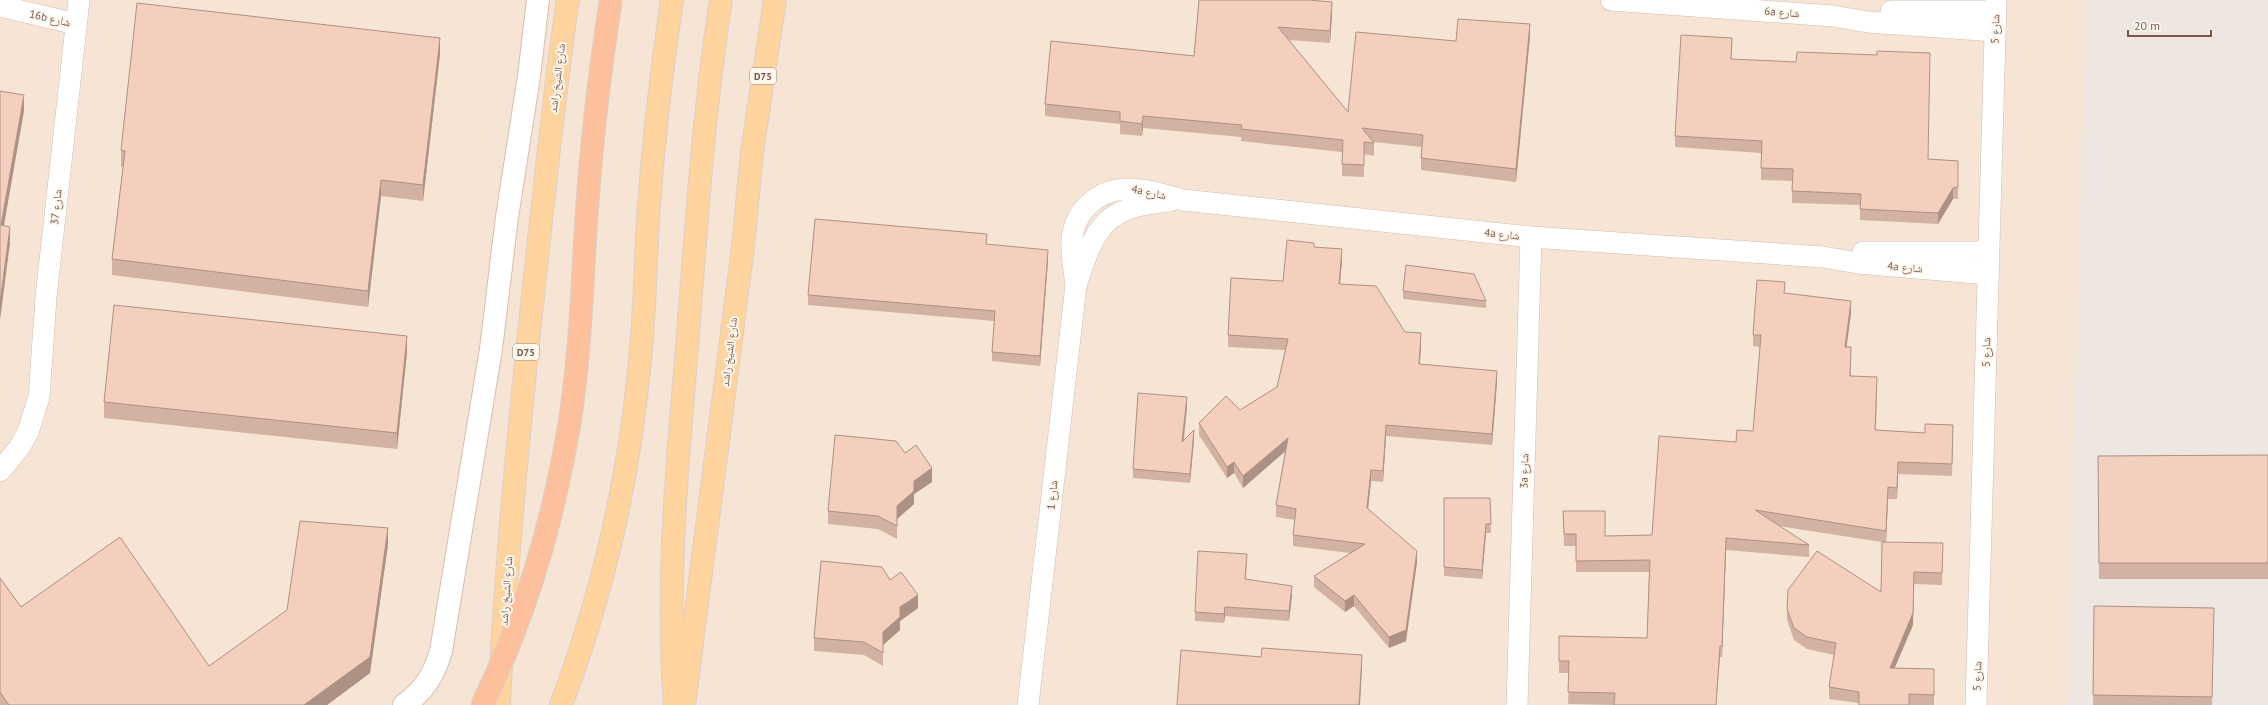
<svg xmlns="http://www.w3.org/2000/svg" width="2268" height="705" font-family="'PT Sans','Noto Naskh Arabic',sans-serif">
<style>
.residential{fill:#f6e5d5}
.industrial{fill:#eee6e1}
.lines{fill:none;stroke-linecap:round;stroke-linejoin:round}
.minor-casing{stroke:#d4bcaf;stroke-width:22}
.secondary-casing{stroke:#d9bdae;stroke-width:24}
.primary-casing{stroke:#dad0cc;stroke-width:24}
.minor{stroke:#fff;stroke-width:21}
.secondary{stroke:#fff;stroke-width:22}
.primary{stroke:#ffd39d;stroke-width:22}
.trunk-bridge-casing{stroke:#dad0cc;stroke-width:24;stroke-linecap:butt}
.trunk-bridge{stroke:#fdc09c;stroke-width:22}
.wall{fill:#d3b2a3}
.shaded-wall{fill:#ac9184}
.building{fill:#f5cfbd;stroke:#ac9184}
.labels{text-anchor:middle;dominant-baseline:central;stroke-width:4;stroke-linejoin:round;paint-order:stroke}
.shield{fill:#fff8ef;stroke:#a2877b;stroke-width:1}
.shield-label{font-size:10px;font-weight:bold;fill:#7a5749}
.street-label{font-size:11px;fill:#7a5749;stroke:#fff8ef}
</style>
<rect width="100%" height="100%" fill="#fef3e8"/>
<!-- residential -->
<rect class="residential" x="0" y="0" width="2268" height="705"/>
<!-- industrial -->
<path class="industrial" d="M2086 0H2268V705H2068Z"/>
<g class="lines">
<!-- minor casing -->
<g class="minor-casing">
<g id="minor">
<path d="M1611 0 1833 16 1868 22 1995 31"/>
<path d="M0 6 76 24"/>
<path d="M1891 11H1995"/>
<path d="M1863 252H1988"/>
<path d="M1076 285C1074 270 1071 254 1072 239 1073 227 1079 214 1087 206 1115 178 1149 191 1183 200L1531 237 1823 257 1858 263 1988 274"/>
<path d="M0 471 19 448 28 432 39 397 46 297 79 0"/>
<path d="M1028 705 1076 285C1096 225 1104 207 1170 201"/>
<path d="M1517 705 1531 237"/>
<path d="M1976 705 1996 0"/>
</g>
</g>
<!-- secondary casing -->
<g class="secondary-casing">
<path id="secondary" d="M404 705C424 691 434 675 441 651L491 349 507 217 529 76 538 0"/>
</g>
<!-- primary casing -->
<g class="primary-casing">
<g id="primary">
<path d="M499 705C507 540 524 376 542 212 550 141 557 71 568 0"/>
<path d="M561 705C602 596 628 485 639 369 645 319 645 269 648 218 653 145 661 73 672 0"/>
<path d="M675 705C666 585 677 466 687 347 696 231 703 115 721 0"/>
<path d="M684 705 743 247 752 152 775 0"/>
</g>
</g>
<!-- minor -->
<use href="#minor" class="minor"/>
<!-- secondary -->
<use href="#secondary" class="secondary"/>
<!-- primary -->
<use href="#primary" class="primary"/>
<!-- trunk-bridge casing -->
<g class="trunk-bridge-casing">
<path id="trunk-bridge" d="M482 705C525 618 553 521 569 426 580 359 582 291 586 223 591 149 599 74 611 0"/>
</g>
<!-- trunk-bridge -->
<use href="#trunk-bridge" class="trunk-bridge"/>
</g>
<!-- wall -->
<g class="wall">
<path d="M1199 0 1332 14 1330 43 1289 40 1348 112 1456 41 1530 36 1516 182 1421 170V158L1422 147 1373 142 1374 143V156L1364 154V177L1342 176V152L1241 141V137L1143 128 1142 136 1120 134V124L1045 116V104L1194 56Z"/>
<path d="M1732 49 1731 59 1928 159 1958 161V199H1953L1938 224 1860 220V205L1792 203V181L1761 180V153L1675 147V136Z"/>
<path d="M440 54 423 201 381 196 368 307 112 275V259L123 167H121V150Z"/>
<path d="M987 244 1048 260 1040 366 992 361V352L994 321 808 305V295Z"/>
<path d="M1314 247 1342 260 1340 284 1421 344 1420 364 1497 382 1492 445 1386 436 1383 482 1371 481 1368 509 1417 562 1406 641 1389 648 1354 606 1345 612 1314 587V576L1350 553 1293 546V535L1295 520 1276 517V505L1285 451 1243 488 1234 473 1227 478 1199 435V423L1240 410 1277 387 1285 350 1228 347V335L1283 281Z"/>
<path d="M1403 291 1486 301V308L1403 299Z"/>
<path d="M1785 293 1851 313 1846 347H1851V376L1877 389 1876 430 1953 437 1952 476 1898 474 1897 499H1888L1886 542 1943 555 1942 585 1914 584 1913 625 1894 668 1934 669V705H1859V703L1829 699V687L1834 655 1807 649 1794 640 1787 620V609L1881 592 1882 542 1778 526 1809 545V557L1726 550 1722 657H1720L1614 705 1568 704 1569 673H1559V636L1647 638 1649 572H1576V546H1564L1563 511 1605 536 1652 535 1736 442 1753 431 1760 347 1753 346V335Z"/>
<path d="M407 352 397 449 104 418V402Z"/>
<path d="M1187 407 1184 441 1194 439 1190 483 1133 478V469Z"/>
<path d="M905 453 932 482 914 494V504L897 519V539L878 529 828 524V511Z"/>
<path d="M2268 455V579H2099L2098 456Z"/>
<path d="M1444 498H1490L1491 533H1486L1482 579 1444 576Z"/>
<path d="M388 544 370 673 327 705H0V578L21 607 209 666Z"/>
<path d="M1247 563 1246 580 1292 596 1289 621 1225 616 1224 623 1195 621V612Z"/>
<path d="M890 580 918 608 900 621V630L883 645V666L864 655 814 651V638Z"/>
<path d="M2094 606 2214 608 2212 705H2093Z"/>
</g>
<!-- shaded-wall -->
<g class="shaded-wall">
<path d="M1332 2V14L1330 43V31Z"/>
<path d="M1530 24V36L1516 182V169Z"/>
<path d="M440 38V54L423 201V185Z"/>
<path d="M24 95V111L1 242V225Z"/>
<path d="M1143 116V128L1142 136V124Z"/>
<path d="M381 180V196L368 307V291Z"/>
<path d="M1953 188V199L1938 224V213Z"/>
<path d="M10 227V243L0 320V303Z"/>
<path d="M1342 249V260L1339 295V284Z"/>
<path d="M1048 250V260L1040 366V356Z"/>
<path d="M1851 301V313L1845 359V347Z"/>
<path d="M1421 333V344L1419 375V364Z"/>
<path d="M407 336V352L397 449V433Z"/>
<path d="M1497 371V382L1492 445V434Z"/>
<path d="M1187 397V407L1182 451V442Z"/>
<path d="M1386 425V436L1383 482V471Z"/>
<path d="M1194 430V439L1190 483V474Z"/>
<path d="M1288 438V449L1243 488V476Z"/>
<path d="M1234 462V473L1227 478V467Z"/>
<path d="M1898 462V474L1897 499V488Z"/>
<path d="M932 468V482L914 494V504L897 519V506L914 481Z"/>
<path d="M1371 470V481L1367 519V508Z"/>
<path d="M1888 487V499L1886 542V531Z"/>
<path d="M1486 524V533L1482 579V570Z"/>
<path d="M388 528V544L370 673 327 705H304Z"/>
<path d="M1726 538V550L1722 657V646Z"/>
<path d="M1417 551V562L1406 641 1389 648V637Z"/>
<path d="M1914 572 1913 625 1890 679V668Z"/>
<path d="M1292 586V596L1289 621V611Z"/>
<path d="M918 595V608L900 621V630L883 645V632L900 607Z"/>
<path d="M1354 595V606L1345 612V601Z"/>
<path d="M1225 607V616L1224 623V614Z"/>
<path d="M1720 646V657L1716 705Z"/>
<path d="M1362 655V668L1360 705H1359Z"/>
</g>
<!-- building -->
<g class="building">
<path d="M1199 0H1309L1332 2 1330 31 1278 27 1348 112 1356 32 1456 41 1458 19 1530 24 1516 169 1421 158 1423 135 1362 128 1374 143 1364 142V165L1342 164 1343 140 1241 129 1242 125 1143 116 1142 124 1120 121V112L1045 104 1051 41 1194 56Z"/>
<path d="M137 3 440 38 423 185 381 180 368 291 112 259 125 151 121 150Z"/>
<path d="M1681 35 1732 38 1731 59 1796 62 1797 52 1877 55V51L1930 53 1928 159 1958 161V187L1953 188 1938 213 1860 209 1861 194 1792 191 1793 169 1761 168 1762 141 1675 136Z"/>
<path d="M0 91 24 95 1 225 10 227 0 303Z"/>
<path d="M815 219 987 234 986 244 1048 250 1040 356 992 352 995 311 808 295Z"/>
<path d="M1287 240 1314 243V247L1342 249 1339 284 1376 286 1405 332 1421 333 1419 364 1497 371 1492 434 1386 425 1383 471 1371 470 1367 508 1417 551 1406 630 1389 637 1354 595 1345 601 1314 576 1365 544 1293 535 1296 509 1276 505 1288 438 1243 476 1234 462 1227 467 1199 423 1226 396 1240 410 1277 387 1288 339 1228 335 1231 278 1283 281Z"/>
<path d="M1406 265 1474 274 1486 301 1403 291Z"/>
<path d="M1757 280 1785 282 1784 293 1851 301 1845 347H1851L1850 376 1877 377 1875 430 1925 433V424L1953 425 1952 464 1898 462 1897 488 1888 487 1886 531 1755 510 1809 545 1726 538 1722 646H1720L1716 705H1614L1615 693 1568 692 1569 661H1559V636L1647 638 1650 560 1576 561V534H1564L1563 511H1605V536L1652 535 1659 436 1736 442 1737 430 1753 431 1761 335H1753Z"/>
<path d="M114 305 407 336 397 433 104 402Z"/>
<path d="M1138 393 1187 397 1182 442 1194 430 1190 474 1133 469Z"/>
<path d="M835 435 896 441 905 453 916 445 932 468 914 481V491L897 506V526L878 516 828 511Z"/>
<path d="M2268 455V563H2099L2098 456Z"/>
<path d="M1444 498H1490L1491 524H1486L1482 570 1444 567Z"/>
<path d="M300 521 388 528 370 657 304 705H9L0 692V578L21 607 120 537 209 666 287 610Z"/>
<path d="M1882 542 1943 543 1942 573 1914 572 1913 613 1890 668 1934 669V695L1909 694V705H1859V692L1829 687 1836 643 1807 637 1794 628 1787 609 1788 590 1817 551 1881 592Z"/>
<path d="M1198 551 1247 554 1245 579 1292 586 1289 611 1225 607 1224 614 1195 612Z"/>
<path d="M821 561 882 567 890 580 901 572 918 595 900 607V617L883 632V653L864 642 814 638Z"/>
<path d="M2094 606 2214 608 2212 697 2093 695Z"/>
<path d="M1262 648 1362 655 1359 705H1177L1181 650 1261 657Z"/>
</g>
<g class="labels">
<!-- shield labels -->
<g class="shield">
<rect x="750" y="68" width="26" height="16" rx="3"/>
<rect x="513" y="344" width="26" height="16" rx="3"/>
</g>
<g class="shield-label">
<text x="763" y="76">D75</text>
<text x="526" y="352">D75</text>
</g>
<!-- street labels -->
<g class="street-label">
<text transform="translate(1782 12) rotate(4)">6a شارع</text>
<text transform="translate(50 18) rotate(13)">16b شارع</text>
<text transform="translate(1995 29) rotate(-88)">شارع 5</text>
<text transform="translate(557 78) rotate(-83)">شارع الشيخ راشد</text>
<text transform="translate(1149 192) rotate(12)">4a شارع</text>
<text transform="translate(56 207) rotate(-84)">شارع 37</text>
<text transform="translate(1502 234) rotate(6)">4a شارع</text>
<text transform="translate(1905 267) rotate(5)">4a شارع</text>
<text transform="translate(729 352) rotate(-83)">شارع الشيخ راشد</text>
<text transform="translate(1986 352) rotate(-89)">شارع 5</text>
<text transform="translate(1524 471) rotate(-88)">3a شارع</text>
<text transform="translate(1052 495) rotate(-84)">شارع 1</text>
<text transform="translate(506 591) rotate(-86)">شارع الشيخ راشد</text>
<text transform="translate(1977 676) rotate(-88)">شارع 5</text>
</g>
</g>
<!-- scale -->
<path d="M2128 30v6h83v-6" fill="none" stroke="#7a5749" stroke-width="2"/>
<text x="2134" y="30" font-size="12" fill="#7a5749" stroke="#fff8ef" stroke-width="3" paint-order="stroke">20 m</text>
</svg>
